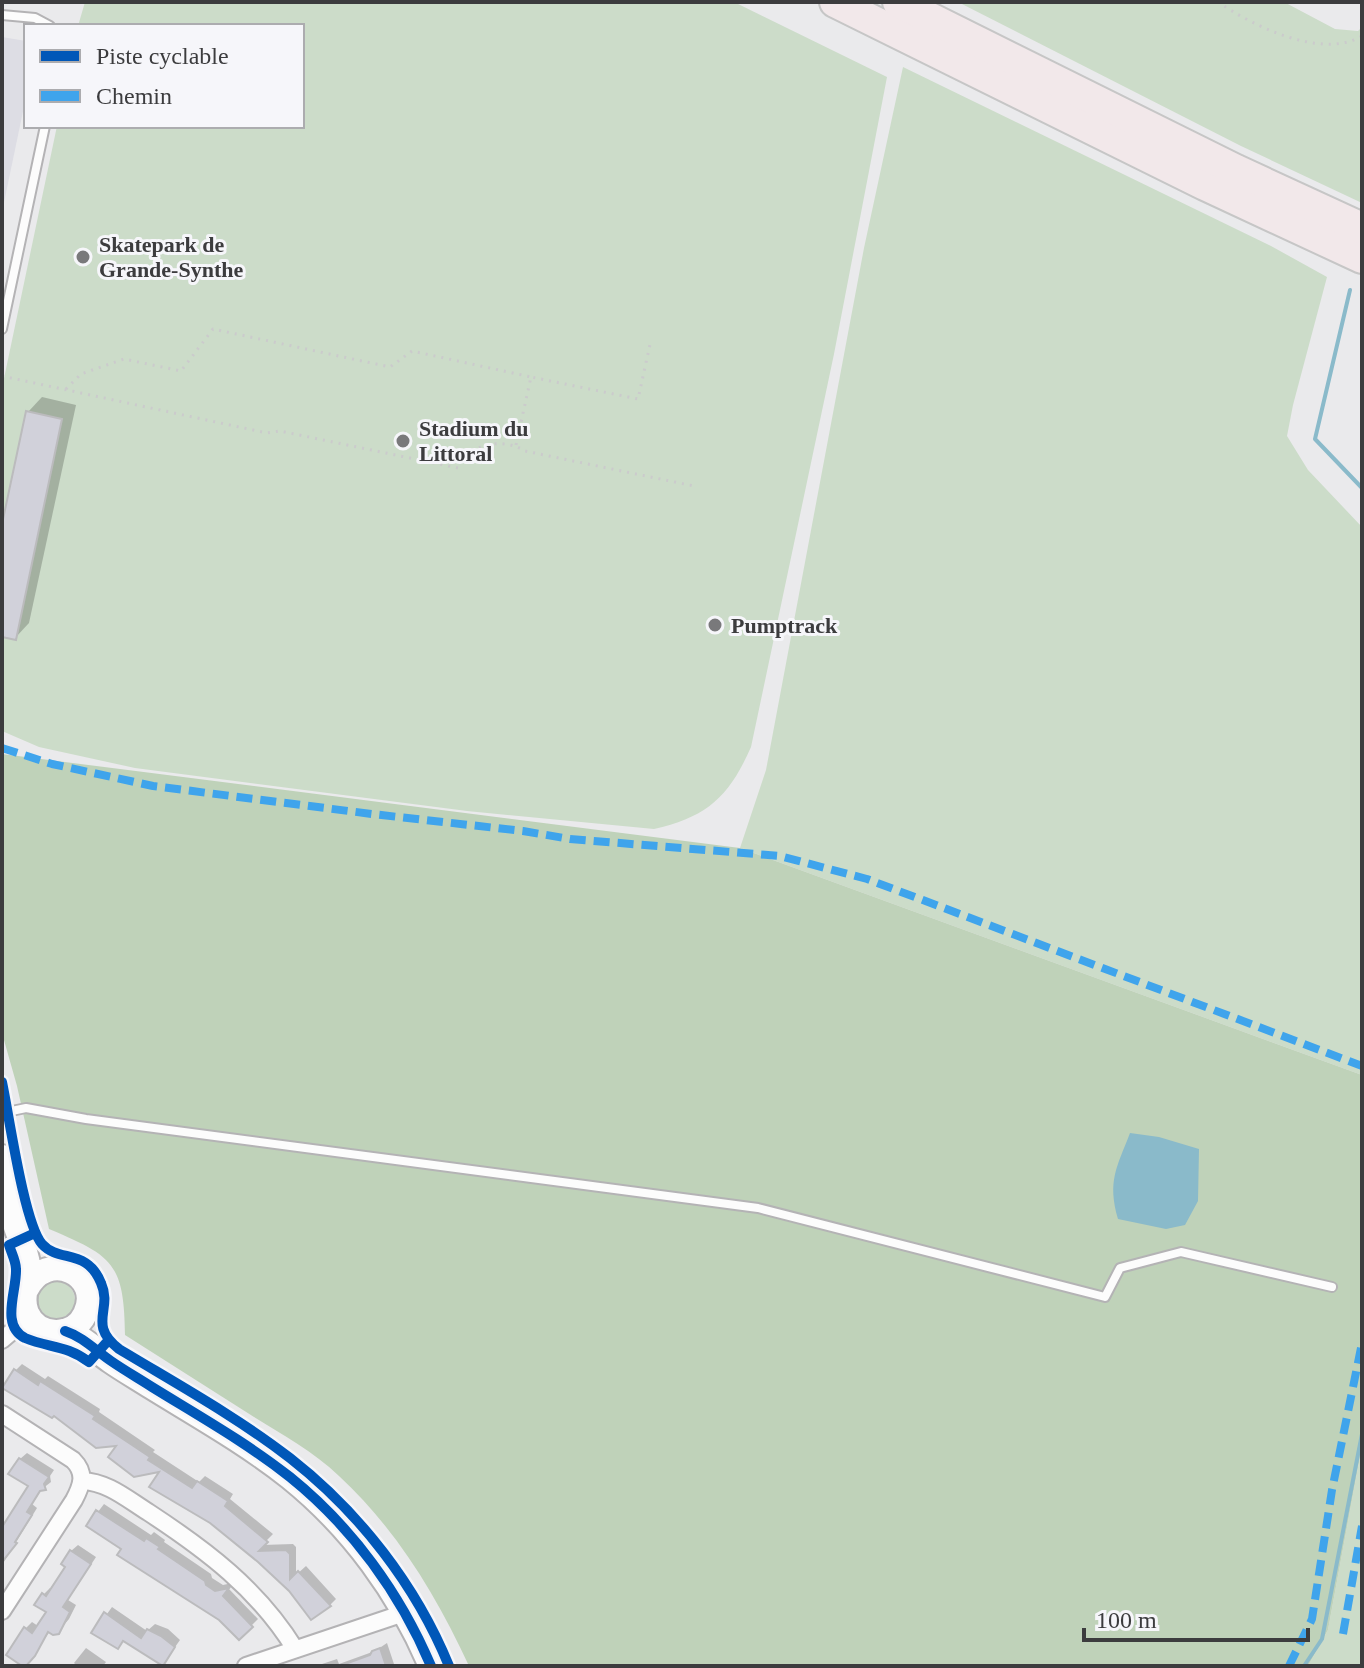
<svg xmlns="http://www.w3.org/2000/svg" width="1364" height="1668" font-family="Georgia,serif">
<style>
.built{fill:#dddde4}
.green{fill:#ccdcc9}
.forest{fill:#bfd2b9}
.water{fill:#8abaca}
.shadow{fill:#0003}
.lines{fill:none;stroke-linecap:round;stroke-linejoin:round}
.stream{stroke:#8abaca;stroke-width:4}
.building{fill:#d1d1da;stroke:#bbbbbd;stroke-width:2}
.lane-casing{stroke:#b4b3b5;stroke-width:12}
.street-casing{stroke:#b4b3b5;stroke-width:20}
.secondary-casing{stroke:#b4b3b5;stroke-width:28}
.highway-casing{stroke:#c6c6c6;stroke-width:34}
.path{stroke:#cbcbcc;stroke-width:3;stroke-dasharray:2 6;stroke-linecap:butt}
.lane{stroke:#fcfcfc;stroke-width:8}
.street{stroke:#fcfcfc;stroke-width:16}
.secondary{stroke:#fcfcfc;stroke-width:24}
.highway{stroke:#f2e8ea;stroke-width:30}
.quiet{stroke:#3fa4ec;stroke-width:8;stroke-dasharray:16 8;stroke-linecap:butt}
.cycleway-casing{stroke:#f6f6fa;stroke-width:15}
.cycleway{stroke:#0057b8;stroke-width:10}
.poi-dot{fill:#79797b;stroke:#f6f6fa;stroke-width:3}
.labels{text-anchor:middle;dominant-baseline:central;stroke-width:6;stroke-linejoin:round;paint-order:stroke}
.poi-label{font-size:22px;font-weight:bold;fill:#3c3c3e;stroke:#f6f6fa;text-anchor:start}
</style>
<rect width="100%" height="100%" fill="#eaeaec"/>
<!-- built -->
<path class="built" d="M2 37 26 41V97L2 212Z"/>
<!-- green -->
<g class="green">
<path d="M85 2H734L887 77 834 354 751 747C729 797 707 817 654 829L467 811 135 768 39 747 2 731V388L57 126H302V26H78Z"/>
<path d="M958 2H1284L1335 29 1358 31 1362 27V203L1241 146Z"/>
<path d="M903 67 1271 246 1327 277 1293 405 1287 436 1308 470 1362 527V1075L740 848 766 770 864 248Z"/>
<circle cx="56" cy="1300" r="19"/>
<path d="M1362 1446V1666H1308L1328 1630Z"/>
</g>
<!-- forest -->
<path class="forest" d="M2 754 740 848 1362 1075V1446L1328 1630 1308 1666H469C436 1595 397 1530 339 1476 314 1452 283 1435 254 1417 211 1390 168 1362 125 1335 124 1263 113 1256 49 1229L17 1086 2 1033Z"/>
<!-- water -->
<path class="water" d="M1130 1133 1159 1137 1199 1149 1198 1201 1185 1225 1166 1229 1118 1219C1107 1181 1117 1167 1130 1133Z"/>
<!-- shadow -->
<g class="shadow">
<path d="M42 397 76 405 29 623 15 638 2 635V534L28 412Z"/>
<path d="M22 1364 45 1379 48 1376 100 1409 99 1412 155 1450 153 1452 199 1482 205 1476 233 1494 230 1499 273 1534 262 1545 293 1544 296 1547V1575L306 1566 336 1599 330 1605 291 1590 212 1522 152 1486 163 1469 134 1474 120 1443 16 1370Z"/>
<path d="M27 1453 54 1470 50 1476 51 1482 42 1489 32 1504 37 1508 2 1565V1530L31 1486 20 1459Z"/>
<path d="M104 1504 151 1535 154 1532 165 1540 164 1542 211 1574 212 1578 223 1585 232 1583 229 1589 258 1619 239 1638 221 1618 88 1525Z"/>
<path d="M78 1545 96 1557 68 1600 76 1605 69 1619 58 1632 50 1631 31 1658 26 1628 32 1622 38 1626 48 1612 43 1595 50 1588 53 1590 68 1567 71 1551Z"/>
<path d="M112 1607 147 1631 155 1624 168 1629 180 1640 163 1664 125 1639 117 1647 94 1632Z"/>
<path d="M387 1643 394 1664 391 1666H316L337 1659 339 1664 375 1651Z"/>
<path d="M86 1648 106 1662 103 1666H77L74 1663Z"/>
</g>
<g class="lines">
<!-- stream -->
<g class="stream">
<path d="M1350 290 1315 439 1362 488"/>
<path d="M1304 1666 1322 1639 1362 1434"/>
</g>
</g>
<!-- building -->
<g class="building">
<path d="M26 411 62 419 16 640 2 637V524Z"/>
<path d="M14 1369 38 1385 40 1381 95 1416 93 1419 150 1457 148 1460 192 1488 197 1481 228 1501 225 1506 268 1542 259 1551 286 1550 290 1554V1579L298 1571 331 1606 311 1620 289 1591 258 1562 210 1523 149 1487 159 1472 134 1477 108 1457 116 1446 96 1448 54 1416 52 1418 2 1388Z"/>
<path d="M19 1458 49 1477 44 1484 46 1490 40 1491 27 1512 32 1515 15 1542 17 1543 2 1562V1527L28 1486 8 1474Z"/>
<path d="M96 1510 144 1541 146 1538 160 1547 158 1549 205 1581 206 1585 215 1591 229 1588 223 1596 253 1627 239 1640 219 1620 117 1555 121 1549 86 1526Z"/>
<path d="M70 1550 91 1564 63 1607 70 1612 59 1634 53 1635 48 1632 35 1656 26 1666H22L6 1655 24 1627 32 1633 46 1612 34 1605 42 1593 46 1596 65 1567 61 1564Z"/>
<path d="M104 1612 141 1638 147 1629 161 1636 175 1647 163 1666 123 1641 118 1649 91 1633Z"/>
<path d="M380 1648 386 1666H345V1664L370 1655 372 1651Z"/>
</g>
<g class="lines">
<!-- lane casing -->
<g class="lane-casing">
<g id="lane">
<path d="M2 15 35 18 50 26"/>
<path d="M2 329 45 126"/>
<path d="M2 1113 26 1108 86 1119 758 1208 1105 1297 1120 1268 1181 1252 1332 1287"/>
</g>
</g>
<!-- street casing -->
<g class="street-casing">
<g id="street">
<path d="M2 1340 29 1317"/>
<path d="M2 1414 73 1460C86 1473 82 1485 74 1500L2 1611"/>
<path d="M82 1481C108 1482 127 1499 148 1512 206 1550 258 1589 295 1649"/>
<path d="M246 1666 404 1613"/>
</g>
</g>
<!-- secondary casing -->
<g class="secondary-casing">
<g id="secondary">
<path d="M2 1157C6 1179 10 1202 15 1224 19 1237 26 1250 28 1264 30 1280 20 1297 27 1313 38 1338 74 1338 85 1314 104 1275 47 1247 26 1290"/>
<path d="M65 1331C83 1337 95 1350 111 1361 124 1370 138 1378 152 1387 199 1416 247 1443 290 1477 352 1527 400 1593 431 1666"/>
</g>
</g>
<!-- highway casing -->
<g class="highway-casing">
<g id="highway">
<path d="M835 2 1205 185 1362 258"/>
<path d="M898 2 1236 170 1362 228"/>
</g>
</g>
<!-- path -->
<g class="path">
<path d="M1218 2C1253 26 1322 60 1362 36"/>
<path d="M2 376 267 433 280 431 458 468C469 443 503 437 525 451L694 486"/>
<path d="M66 389 81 374 124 359 181 371 213 329 390 367 412 351 531 377"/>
<path d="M516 445 531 377 638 399 651 340"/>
</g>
<!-- lane -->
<use href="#lane" class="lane"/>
<!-- street -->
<use href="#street" class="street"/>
<!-- secondary -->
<use href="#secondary" class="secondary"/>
<!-- highway -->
<use href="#highway" class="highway"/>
<!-- quiet -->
<g class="quiet">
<path d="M2 748 52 764 153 786 372 814 523 831 570 839 780 856 867 879 1362 1066"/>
<path d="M1343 1634 1362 1526"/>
<path d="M1289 1666 1312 1619 1332 1490 1362 1343"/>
</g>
<!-- cycleway casing -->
<g class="cycleway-casing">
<g id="cycleway">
<path d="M2 1082C9 1115 24 1223 42 1244 59 1263 87 1248 101 1283 113 1310 87 1324 119 1349 177 1384 237 1417 290 1458 359 1512 416 1585 449 1666"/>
<path d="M35 1233 9 1245C11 1252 16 1261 16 1269 17 1291 0 1325 25 1338 49 1348 67 1345 89 1362L106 1343"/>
<path d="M65 1331C83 1337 95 1350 111 1361 124 1370 138 1378 152 1387 199 1416 247 1443 290 1477 352 1527 400 1593 431 1666"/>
</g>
</g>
<!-- cycleway -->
<use href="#cycleway" class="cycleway"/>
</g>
<!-- markers -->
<g class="poi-dot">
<circle cx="83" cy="257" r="8"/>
<circle cx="403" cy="441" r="8"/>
<circle cx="715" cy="625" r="8"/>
</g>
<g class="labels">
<!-- poi labels -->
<g class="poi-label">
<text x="99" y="244">Skatepark de<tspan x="99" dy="25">Grande-Synthe</tspan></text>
<text x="419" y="428">Stadium du<tspan x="419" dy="25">Littoral</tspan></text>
<text x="731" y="625">Pumptrack</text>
</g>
</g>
<!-- border -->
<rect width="1364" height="1668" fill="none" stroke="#3c3c3e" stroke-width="8"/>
<!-- legend -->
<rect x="24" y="24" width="280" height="104" fill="#f6f6fa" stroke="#acacaf" stroke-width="2"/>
<rect x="40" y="50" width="40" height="12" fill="#0057b8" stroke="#acacaf" stroke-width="2"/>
<text x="96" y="64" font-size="24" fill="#3c3c3e">Piste cyclable</text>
<rect x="40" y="90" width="40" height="12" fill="#3fa4ec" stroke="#acacaf" stroke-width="2"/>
<text x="96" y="104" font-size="24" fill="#3c3c3e">Chemin</text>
<!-- scale -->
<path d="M1084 1628v12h224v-12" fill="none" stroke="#3c3c3e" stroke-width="4"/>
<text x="1096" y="1628" font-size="24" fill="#3c3c3e" stroke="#f6f6fa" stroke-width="6" paint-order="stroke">100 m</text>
</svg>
